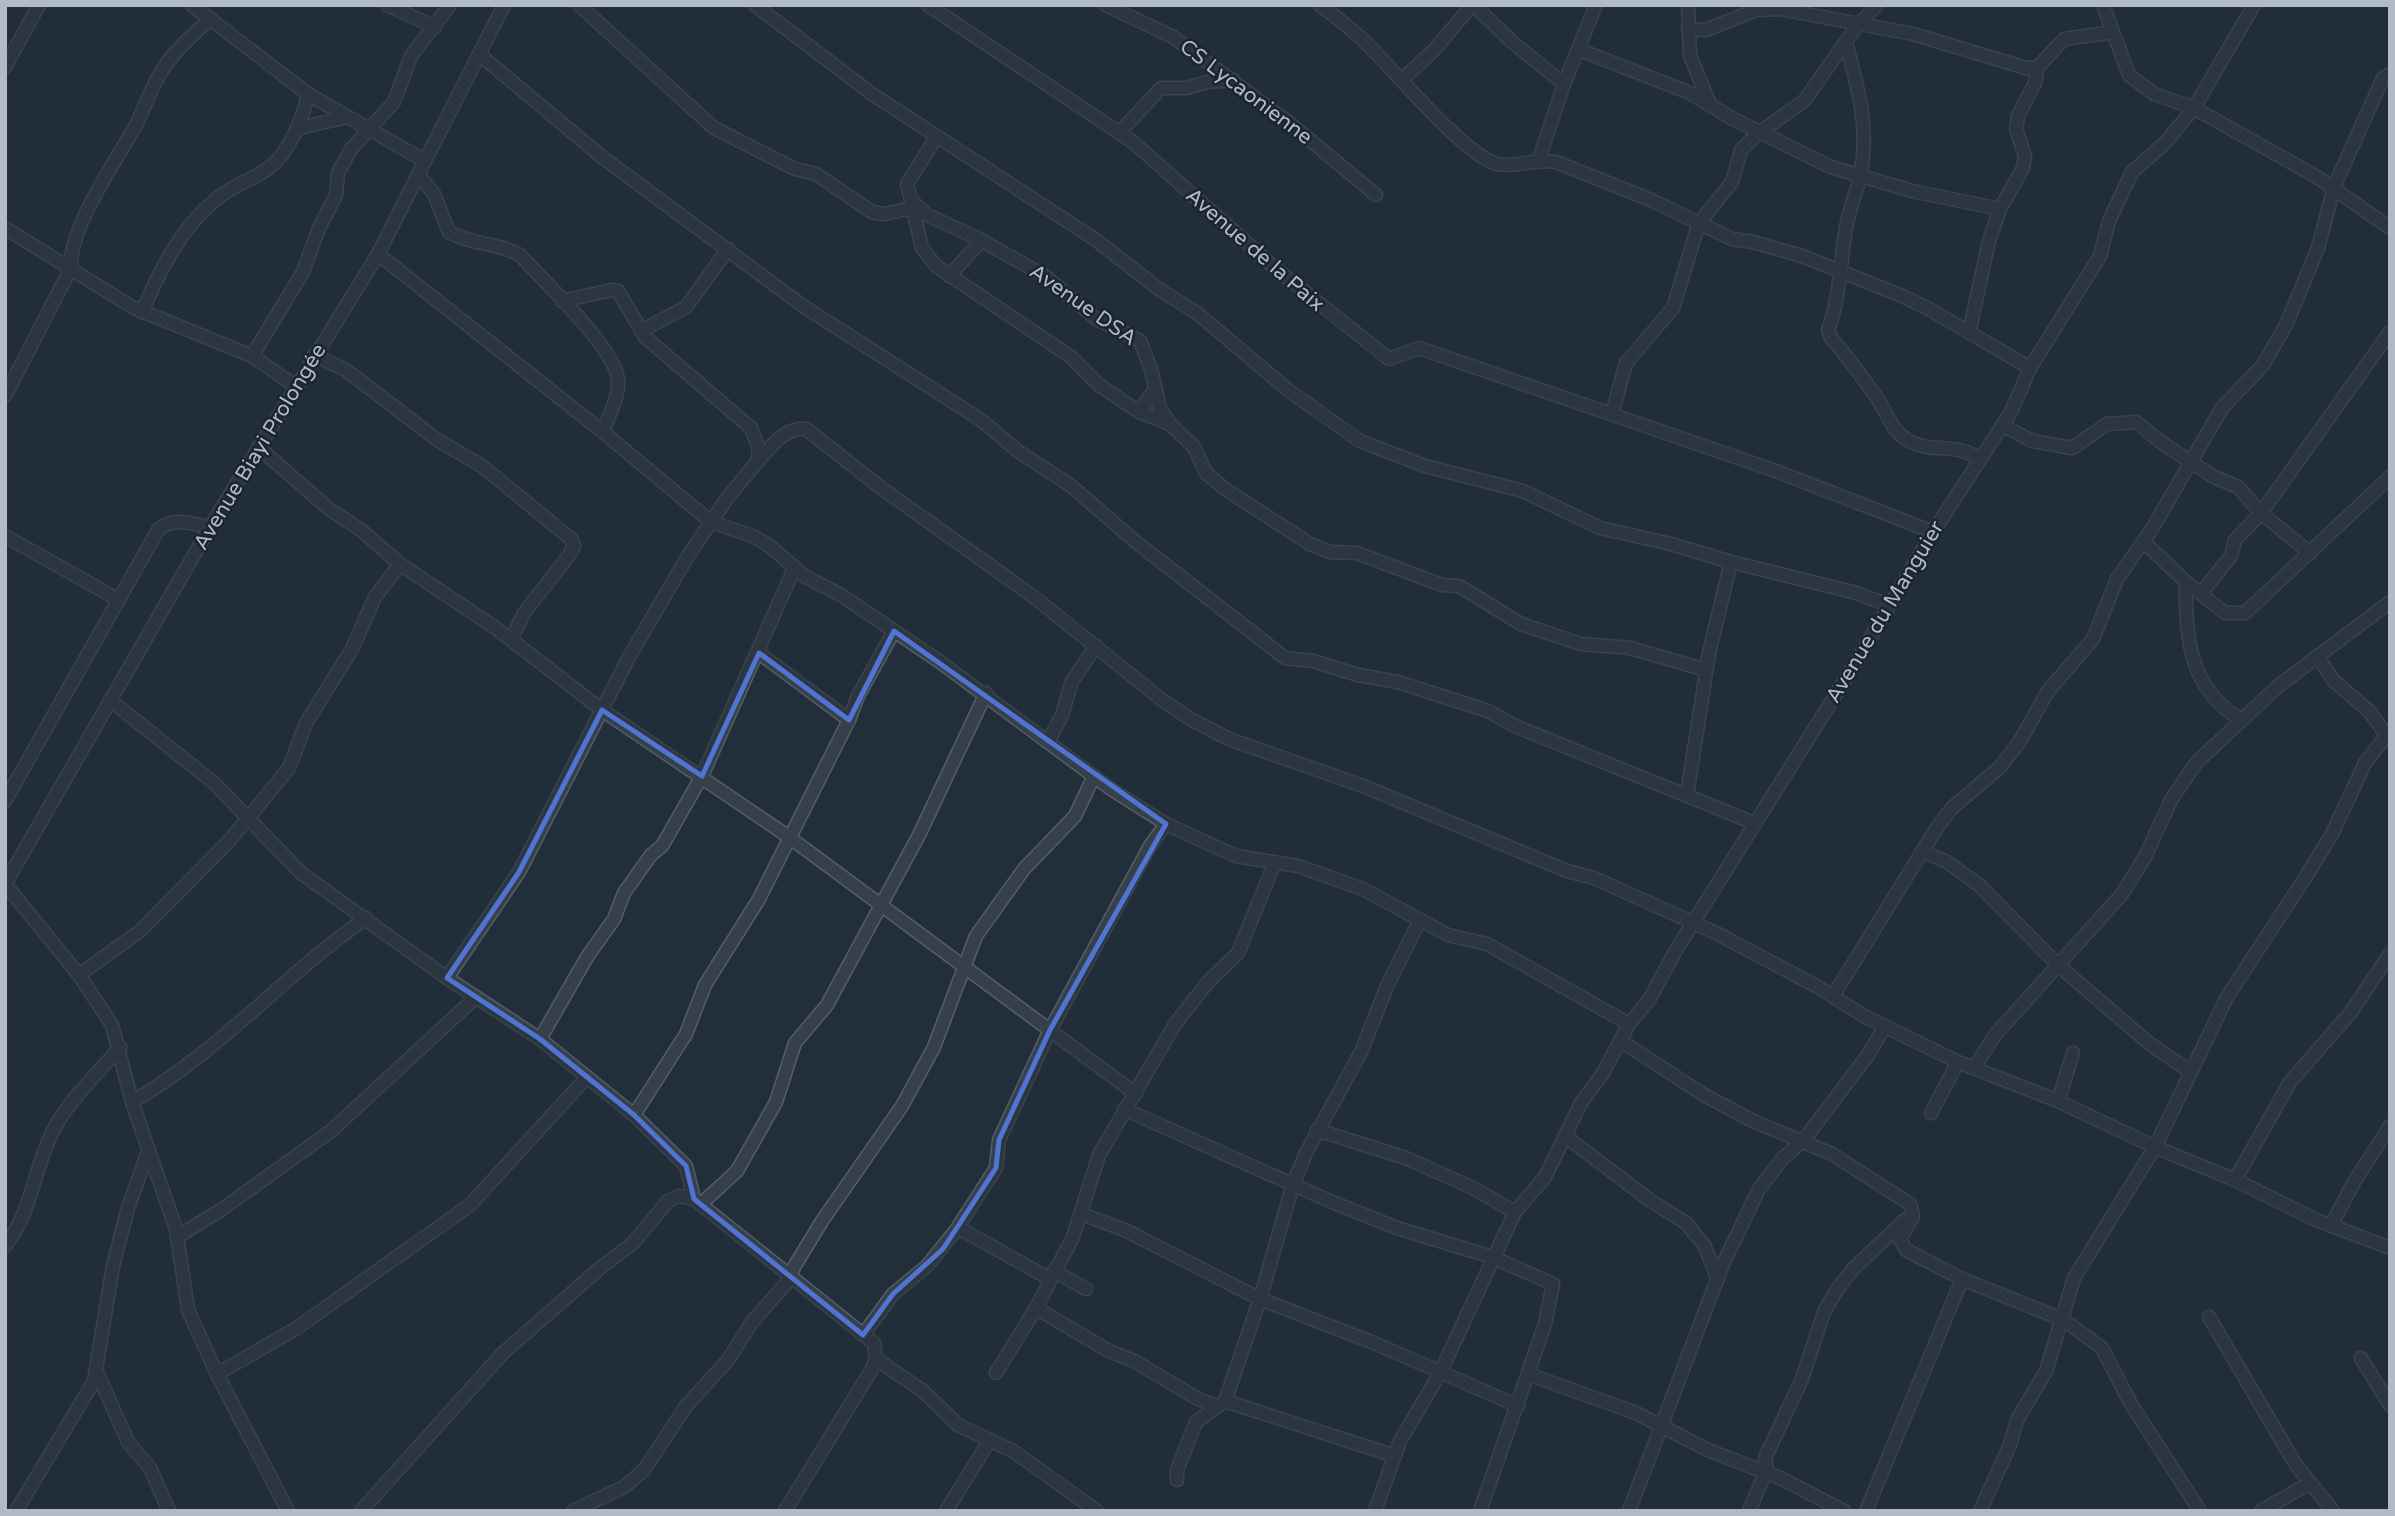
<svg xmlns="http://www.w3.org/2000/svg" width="2395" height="1516" font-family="'Varela Round',sans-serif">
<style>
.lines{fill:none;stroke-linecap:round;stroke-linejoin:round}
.street-casing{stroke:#545e68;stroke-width:15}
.street{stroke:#36404a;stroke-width:12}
.marked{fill:none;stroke:#5174d2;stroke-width:5;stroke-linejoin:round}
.labels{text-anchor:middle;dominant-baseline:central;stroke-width:5;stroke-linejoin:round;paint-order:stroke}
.street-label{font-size:21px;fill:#b1bbc6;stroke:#1b252f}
</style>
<rect width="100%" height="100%" fill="#222e3a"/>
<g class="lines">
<!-- street casing -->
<g class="street-casing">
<g id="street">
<path d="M192 5 308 94 425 161"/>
<path d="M387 5 435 27"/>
<path d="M579 5 714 128 795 169 816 174 872 212 884 214 912 208"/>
<path d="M755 5 872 94 1096 240 1160 290 1197 313 1288 390 1360 441 1425 466 1523 491 1600 528 1671 544 1731 562 1853 592 1889 605"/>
<path d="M928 5 1133 142 1275 268 1389 359 1419 348 1776 471 1933 532"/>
<path d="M1106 5 1173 37 1292 125 1376 195"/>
<path d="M1320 5C1336 17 1352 29 1366 43 1393 69 1465 156 1497 164 1515 168 1536 158 1556 162L1651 200 1732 239 1753 242 1802 256 1900 295 1929 309 2030 368"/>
<path d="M1474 5 1511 41 1564 84"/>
<path d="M1688 5 1690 56 1710 104"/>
<path d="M2103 5 2129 75 2154 94 2194 108 2317 177 2390 228"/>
<path d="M1688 29 1706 30 1756 10 1780 9 1913 34 2026 68H2037L2064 39 2113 32"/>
<path d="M1846 43C1858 87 1870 130 1860 176 1856 195 1847 214 1845 234 1840 266 1840 298 1828 330L1831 338C1848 357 1863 378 1877 398 1888 414 1891 431 1909 441 1932 454 1953 441 1980 459"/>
<path d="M1580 50 1690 93 1733 119 1831 167 1912 191 2000 209"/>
<path d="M479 54 602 157 803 306 981 420 1019 452 1070 485 1136 542 1285 658 1313 661 1358 675 1398 682 1488 711 1515 726 1754 823"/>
<path d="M5 67 39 5"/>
<path d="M1402 80 1434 50 1472 5"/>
<path d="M299 128 347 117"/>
<path d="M1119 133 1161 88H1187L1207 82 1233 80"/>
<path d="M937 136 907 184 911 200 927 215 975 237 1045 276 1095 318 1140 341 1151 369 1160 409 1170 424 1194 447 1206 473 1225 489 1310 544 1330 552 1357 553 1442 585 1459 586 1521 624 1581 644 1630 648 1706 670"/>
<path d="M1539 159 1564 84 1596 5"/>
<path d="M418 174 434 194 449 232C472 245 497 242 520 255 543 281 617 349 618 381 619 398 608 417 603 432L711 522 753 536 771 547 804 576 841 595 940 662 1111 789 1166 824 1236 856 1298 866 1363 889 1448 935 1487 944 1629 1024"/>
<path d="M911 201 922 248 936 266 1071 357 1099 385 1139 412 1170 424"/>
<path d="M5 228 132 307 252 356 295 386"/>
<path d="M378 254 603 432"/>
<path d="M949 276 982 240"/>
<path d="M142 312C159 272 180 229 214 201 229 187 252 180 269 168 289 153 303 118 308 94"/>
<path d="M641 331 686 307 728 249"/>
<path d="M1969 333 1989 241 2000 209 2023 168 2025 156 2016 129 2018 116 2035 83 2037 68"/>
<path d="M314 355 346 370 436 439 482 466 571 539 574 546 570 554 524 613 511 640"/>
<path d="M252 356 303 272 319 228 336 195 338 173 351 149 394 102 411 56 450 5"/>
<path d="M5 396 71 268C68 228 117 160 137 123 146 104 153 83 165 66 177 48 194 34 210 19"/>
<path d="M1139 412 1155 389"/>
<path d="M1612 414 1626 363 1673 308 1699 223 1732 182 1741 150 1756 135 1804 101 1854 30 1877 5"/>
<path d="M2002 425 2032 441 2072 448 2107 424 2136 422 2162 443 2214 477 2238 487 2261 513 2310 553"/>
<path d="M258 447 329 509 361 530 400 564 497 629 602 710 789 837 1136 1094"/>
<path d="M757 462C771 447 784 427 806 429L880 487 1034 597 1162 700 1192 720 1229 739 1363 786 1567 871 1594 878 1716 933 1818 987 1864 1016 1958 1062 2058 1101 2155 1147 2235 1180 2314 1219 2390 1248"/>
<path d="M5 536 119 600"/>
<path d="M2144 542 2186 582C2185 637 2189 690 2242 720"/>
<path d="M2186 582 2225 613H2245L2390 477"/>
<path d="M2202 592 2231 556 2235 540 2261 513 2390 332"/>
<path d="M759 653 849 720"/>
<path d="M2317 656 2334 681 2369 711 2390 740"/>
<path d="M110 700 214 783 301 873 447 978 540 1039 634 1115 686 1166 694 1199 874 1343 876 1359 872 1369 785 1511"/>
<path d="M1048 742 1062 715 1072 681 1096 646"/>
<path d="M1687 795 1709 653 1731 562"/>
<path d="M5 801 158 530C173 516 192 524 210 527"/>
<path d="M1922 851 1947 862 1979 885 2059 966 2150 1044 2191 1072 2155 1147 2074 1278 2046 1371 2017 1420 2010 1445 1980 1511"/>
<path d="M5 884 210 527 378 254 504 5"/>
<path d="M5 884 79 975 112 1025 132 1102 176 1229 188 1310 217 1374 288 1511"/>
<path d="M79 975 140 931 230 840 289 768 306 723 352 649 375 597 400 564"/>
<path d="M447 978 519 872 629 657 688 556 728 497 757 462 759 449 751 428 645 337 618 291 612 290 562 301"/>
<path d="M1833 996 1938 826 1952 808 2000 767 2020 741 2048 691 2093 639 2117 579 2152 529 2222 408 2263 365 2286 325 2318 248 2334 187 2383 78 2390 74"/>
<path d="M540 1039 587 957 614 919 624 893 651 855 662 846 702 776 794 569"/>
<path d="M1621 1041 1704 1095 1753 1121 1832 1154 1910 1204 1913 1216 1900 1239 1906 1250 1962 1279 2064 1320 2102 1348 2131 1404 2200 1511"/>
<path d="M1974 1068 1995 1035 2122 894 2145 857 2171 800 2196 763 2277 687 2390 602"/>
<path d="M2191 1072 2227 997 2305 878 2332 834 2365 763 2386 736"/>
<path d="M2058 1101 2073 1053"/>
<path d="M132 1102C219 1052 284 975 366 918"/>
<path d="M1124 1109 1332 1202 1397 1228 1492 1257 1553 1284 1545 1324 1480 1511"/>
<path d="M1931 1113 1958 1062"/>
<path d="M634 1115 686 1034 705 985 759 899 849 720 858 696 894 631"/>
<path d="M1317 1130 1406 1158 1473 1188 1515 1212 1440 1373 1400 1441 1375 1511"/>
<path d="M1565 1136 1651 1201 1686 1223 1704 1245 1718 1279"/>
<path d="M2235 1180 2290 1082 2351 1012 2390 954"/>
<path d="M701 1204 737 1171 776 1102 795 1043 827 1005 919 835 986 693"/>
<path d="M1515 1212 1545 1177 1581 1103 1603 1073 1629 1024 1649 1000 1676 950 1853 667 1933 532 2011 412 2030 368 2100 256 2109 221 2132 172 2165 143 2194 108 2254 5"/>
<path d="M1082 1214 1127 1231 1260 1299 1374 1343 1518 1406"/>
<path d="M2331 1226 2354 1182 2390 1126"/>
<path d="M956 1230 996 1168 999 1140 1050 1030 1150 846 1166 824"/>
<path d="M177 1237 221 1210 331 1131 476 997"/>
<path d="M5 1246C33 1211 34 1165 55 1127 71 1098 99 1072 120 1047"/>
<path d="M1054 1271 1086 1289"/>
<path d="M1036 1308 1109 1351 1134 1361 1198 1399 1217 1406"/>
<path d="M2209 1317 2296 1465 2333 1511"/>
<path d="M863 1335 893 1294 927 1266 956 1230 964 1231 1050 1279"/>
<path d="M2361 1358 2390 1405"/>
<path d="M876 1359 923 1391 958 1425 1013 1451 1097 1511"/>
<path d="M97 1372 128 1442 150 1468 169 1511"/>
<path d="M996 1373 1036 1308 1073 1237 1099 1155 1175 1024 1208 982 1238 953 1275 862"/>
<path d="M217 1374 297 1328 470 1205 587 1077"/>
<path d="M1528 1374 1636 1413 1708 1450 1780 1478 1844 1511"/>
<path d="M1225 1401 1395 1456"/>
<path d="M1177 1480V1470L1196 1422 1225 1401 1260 1299 1293 1184 1306 1153 1362 1050 1387 986 1420 920"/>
<path d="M16 1511 94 1381 113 1266 128 1208 149 1149"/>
<path d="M361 1511 503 1353 600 1268 632 1244 668 1201 679 1196 694 1199"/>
<path d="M573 1511 624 1487 644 1470 686 1406 728 1360 752 1322 790 1279 794 1267 822 1221 902 1106 934 1047 976 936 1024 869 1075 816 1094 776"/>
<path d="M946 1511 990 1440"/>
<path d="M1629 1511 1723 1264 1759 1189 1783 1158 1803 1141 1868 1055 1885 1026"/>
<path d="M1749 1511 1767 1469 1765 1458 1802 1379 1824 1312 1836 1291 1853 1269 1906 1219"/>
<path d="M1866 1511 1962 1279"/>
<path d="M2261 1511 2310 1483"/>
</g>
</g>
<!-- street -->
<use href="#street" class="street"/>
</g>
<!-- marked area -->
<path d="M0 0H2395V1516H0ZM894 631 1166 824 1050 1030 999 1140 996 1168 943 1249 893 1294 863 1335 694 1199 686 1166 634 1115 540 1039 447 978 519 872 602 710 702 776 759 653 849 720Z" fill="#222e3a" fill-opacity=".55" fill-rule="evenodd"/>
<path class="marked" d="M894 631 1166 824 1050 1030 999 1140 996 1168 943 1249 893 1294 863 1335 694 1199 686 1166 634 1115 540 1039 447 978 519 872 602 710 702 776 759 653 849 720Z"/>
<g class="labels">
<!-- street labels -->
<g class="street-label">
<text transform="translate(1246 92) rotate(37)">CS Lycaonienne</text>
<text transform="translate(1255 250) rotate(41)">Avenue de la Paix</text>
<text transform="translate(1083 305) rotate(35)">Avenue DSA</text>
<text transform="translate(260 447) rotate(-59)">Avenue Biayi Prolongée</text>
<text transform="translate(1885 612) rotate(-59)">Avenue du Manguier</text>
</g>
</g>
<!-- border -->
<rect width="2395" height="1516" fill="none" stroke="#b1bbc6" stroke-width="14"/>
</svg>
